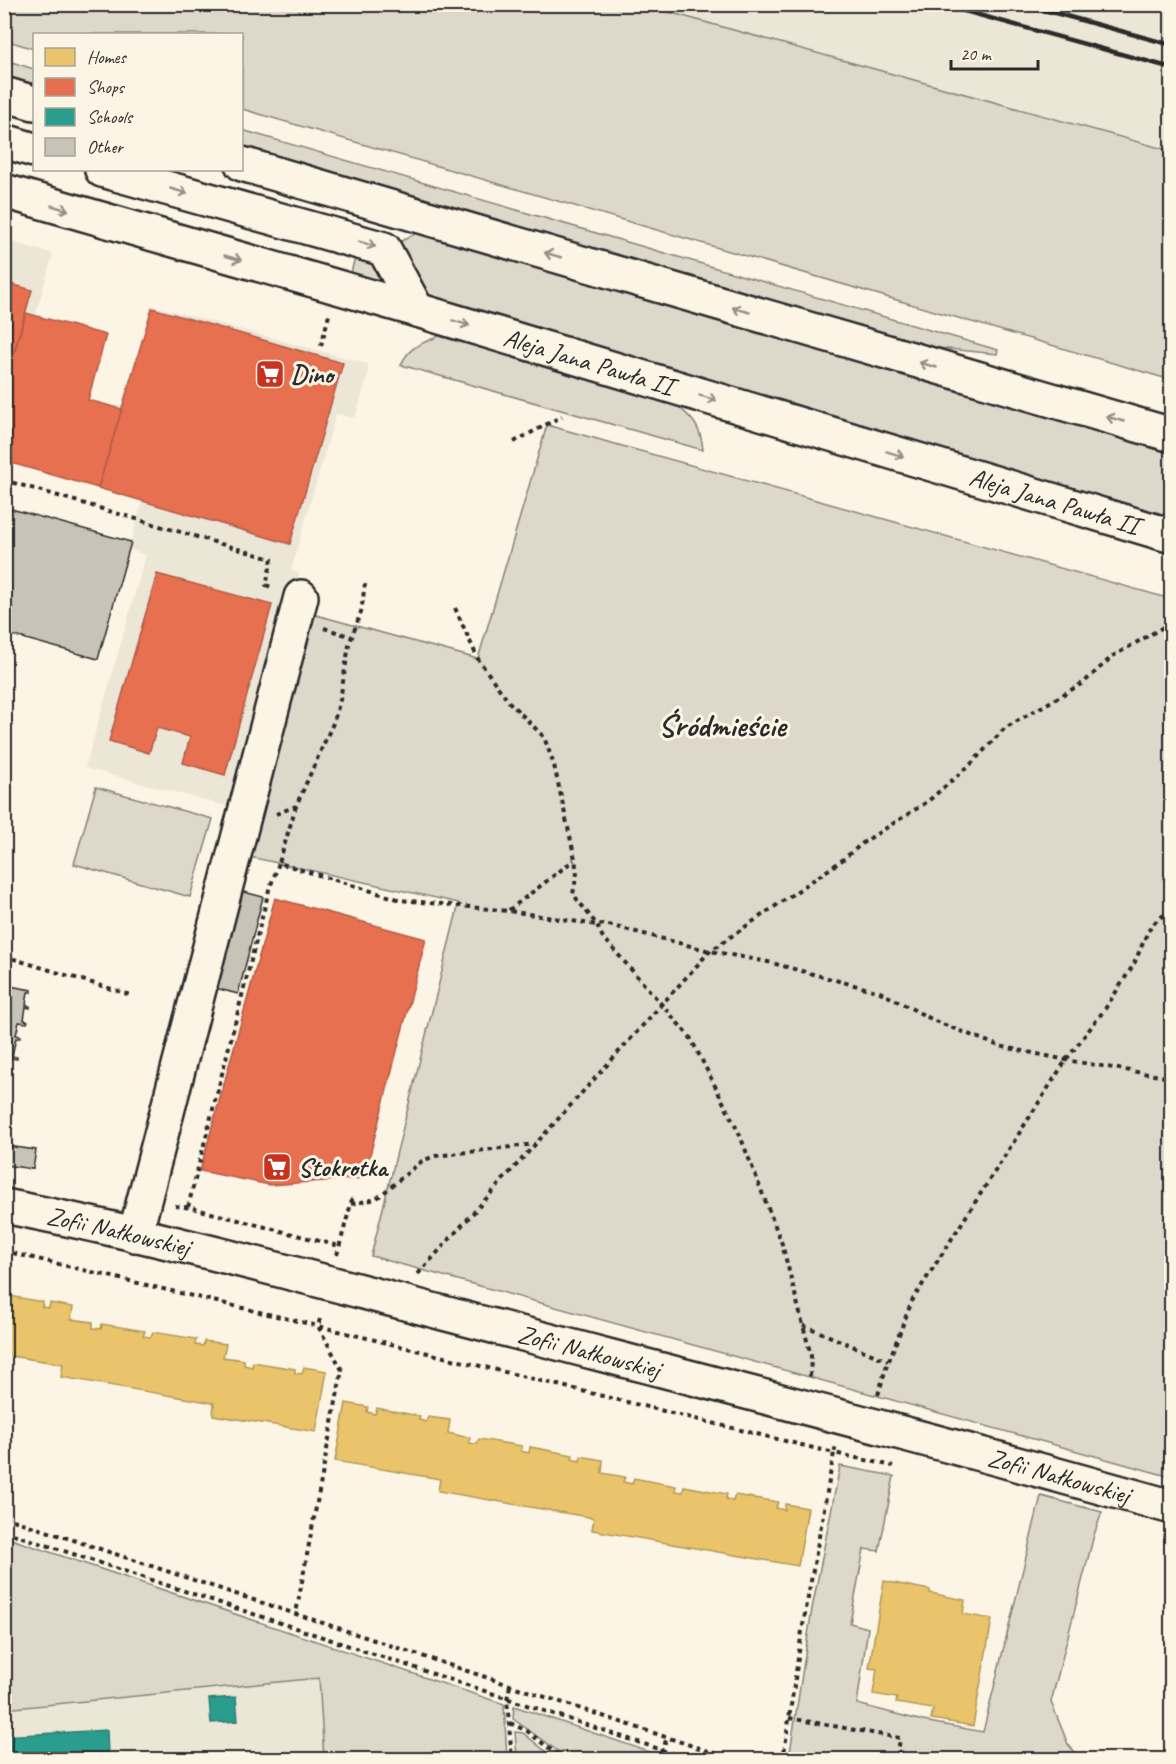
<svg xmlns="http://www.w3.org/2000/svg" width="1176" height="1764" font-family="Caveat,sans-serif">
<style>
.built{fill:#ece6d7}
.green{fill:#ded8ca;stroke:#84827a;stroke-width:1.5}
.homes{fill:#e9c46a;stroke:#b09657;stroke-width:1.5}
.shops{fill:#e76f51;stroke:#af5b46;stroke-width:1.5}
.schools{fill:#2a9d8f;stroke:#2a7b71;stroke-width:1.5}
.building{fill:#c8c3b7;stroke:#2b2b2b;stroke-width:1.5}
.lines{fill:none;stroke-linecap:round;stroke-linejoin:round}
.minor-casing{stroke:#2b2b2b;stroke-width:38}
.path{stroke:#2b2b2b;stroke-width:4;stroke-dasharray:4.5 4.5;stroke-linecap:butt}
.minor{stroke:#fcf5e5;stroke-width:33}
.rail{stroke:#2b2b2b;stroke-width:4.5}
.oneway{stroke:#949088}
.labels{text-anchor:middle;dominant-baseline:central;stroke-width:6;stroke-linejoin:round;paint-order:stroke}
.street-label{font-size:26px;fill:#2b2b2b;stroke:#fcf5e5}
.poi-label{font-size:26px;font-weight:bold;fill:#2b2b2b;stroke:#fcf5e5;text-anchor:start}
.district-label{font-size:32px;font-weight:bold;fill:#2b2b2b;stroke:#fcf5e5}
</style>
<rect width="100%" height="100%" fill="#fcf5e5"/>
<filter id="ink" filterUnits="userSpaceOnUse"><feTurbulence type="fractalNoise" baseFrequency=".0167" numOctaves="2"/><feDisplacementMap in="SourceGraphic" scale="12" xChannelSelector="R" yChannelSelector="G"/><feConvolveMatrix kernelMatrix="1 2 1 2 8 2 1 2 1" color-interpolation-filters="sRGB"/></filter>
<g filter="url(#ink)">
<!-- built -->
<g class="built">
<path d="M643 5H1171V151L911 80Z"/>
<path d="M5 240 53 254 5 422Z"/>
<path d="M151 305 368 364V376L355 418 336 414 291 570 299 573 230 807 85 768 146 555 129 549 143 499 98 486Z"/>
<path d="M319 1678 324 1759 5 1760V1709Z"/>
</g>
<!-- green -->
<g class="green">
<path d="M4 5H643L1171 151V380L242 109V34H34V49L5 40Z"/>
<path d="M5 60 34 69V85L5 76Z"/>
<path d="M242 130 998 350 997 354 919 346 242 146Z"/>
<path d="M420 231 1171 450V520L425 295 394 245Z"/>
<path d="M356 253 379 259 389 286 351 273Z"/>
<path d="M439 336 673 402C691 417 701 425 703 450L401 365C409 346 421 344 439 336Z"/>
<path d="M547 425 1171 599V1477L371 1256 459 903 250 857 305 612 478 659Z"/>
<path d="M96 787 213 819 190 897 74 864Z"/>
<path d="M840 1466 894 1476 879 1551 864 1549 850 1623 868 1628 857 1704 923 1721 983 1732 1041 1496 1102 1512 1094 1535 1051 1702 1068 1744 1081 1759H789L812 1609Z"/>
<path d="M5 1537 504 1704 507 1759H324L319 1678 5 1709Z"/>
<path d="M514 1706 650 1752 635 1759H569L513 1719Z"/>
<path d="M515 1732 523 1733 555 1759H517Z"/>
</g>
<!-- homes -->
<g class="homes">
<path d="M4 1295 43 1302 42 1307 49 1308 50 1303 73 1307 71 1319 93 1322V1328L101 1329 102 1324 145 1331 143 1336 151 1337 153 1332 196 1339 195 1345 203 1346 204 1341 226 1344 223 1357 244 1360V1365L252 1367 253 1362 295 1369V1373L302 1374 304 1367 327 1371 316 1432 213 1415 214 1403 61 1377 63 1364 4 1355Z"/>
<path d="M346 1403 368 1407 367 1412 375 1414 377 1408 420 1416 419 1420 426 1422 428 1417 450 1420 448 1433 470 1438 469 1443 477 1444 479 1439 522 1446 521 1451 529 1453 530 1447 573 1455 572 1459 580 1461 581 1456 603 1460 602 1473 625 1477 623 1482 632 1484 634 1478 676 1486 675 1491 683 1492 684 1486 727 1494 726 1499 733 1501 735 1495 778 1502 776 1508 785 1510V1504L808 1508 798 1566 592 1530 594 1518 438 1491 440 1479 335 1461Z"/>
<path d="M884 1581 930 1590V1593L965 1600 963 1614 992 1619 973 1726 931 1719 933 1709 896 1703 897 1698 873 1694 877 1669 869 1668Z"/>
</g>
<!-- shops -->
<g class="shops">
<path d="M4 282 32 290 4 387Z"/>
<path d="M152 308 343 363 290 544 98 488Z"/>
<path d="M26 313 106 335 88 400 122 409 98 488 4 461V387Z"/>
<path d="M157 574 272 605 225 775 183 763 190 737 157 728 149 753 109 741Z"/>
<path d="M275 898 426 939 364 1178 270 1185 200 1171Z"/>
</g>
<!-- schools -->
<g class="schools">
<path d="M236 1697 238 1721 211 1723 209 1699Z"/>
<path d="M107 1730 108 1758 4 1760V1736Z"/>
</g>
<!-- building -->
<g class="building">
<path d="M4 507 131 542 98 659 4 633Z"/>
<path d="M240 891 263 897 238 994 215 988Z"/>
<path d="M4 985 32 990V992H28L26 1005 30 1006V1008L26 1007 24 1020 28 1021 27 1023 19 1022 16 1035 21 1036 20 1038H16L12 1056 17 1057V1059L9 1058 4 1085Z"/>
<path d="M7 1146 36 1150 33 1169 4 1165Z"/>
</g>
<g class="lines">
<!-- minor casing -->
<g class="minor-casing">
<g id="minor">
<path d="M4 94 34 103"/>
<path d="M4 141 34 150"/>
<path d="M242 164 1172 435"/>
<path d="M102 170 384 249 417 310"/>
<path id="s1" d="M4 191 417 310 1172 536"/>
<path id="s2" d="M4 1206C169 1238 331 1284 493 1326 719 1385 946 1443 1172 1507"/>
<path d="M135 1235 301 597"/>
</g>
</g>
<!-- path -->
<g class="path">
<path d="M321 346 329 315"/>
<path d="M514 442 562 416"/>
<path d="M4 480 272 559 266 585 274 588"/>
<path d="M455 608 478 659 508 701 544 737 554 765 575 859 577 873 573 894 597 925 602 936 690 1037 739 1133 782 1244 811 1356 810 1378"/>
<path d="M324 628 352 637"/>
<path d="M296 806 279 863 401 900 509 911 597 925 605 924 710 951 768 962 880 992 937 1022 999 1046 1066 1060 1172 1078"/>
<path d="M276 814 296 806 334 721 340 700 349 645 361 612 365 584"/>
<path d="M509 910 574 860"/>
<path d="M4 956 131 995"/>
<path d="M351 1204 376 1199 422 1161 435 1156 535 1144"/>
<path d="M175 1206 192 1208 339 1246"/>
<path d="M188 1207 269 890 279 863"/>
<path d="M4 1251 318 1326 342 1370 296 1613"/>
<path d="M337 1255 353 1196"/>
<path d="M418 1274 710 951 841 861 864 842 927 802 972 763 1005 728 1083 683 1113 656 1172 622"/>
<path d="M320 1319 318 1326 834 1453 836 1446"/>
<path d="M803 1325 888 1361"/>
<path d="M878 1395 886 1368 912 1301 1066 1060 1105 1009 1134 964 1148 931 1157 920 1172 909"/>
<path d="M4 1517 735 1760"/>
<path d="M4 1531 692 1760"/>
<path d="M510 1686 507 1699 512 1760"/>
<path d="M789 1718 900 1738 897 1760"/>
<path d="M510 1723 527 1731 564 1760"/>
<path d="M644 1760 663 1750 667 1737"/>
<path d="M783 1760 802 1631 834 1453 893 1466"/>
</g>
<!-- minor -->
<use href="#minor" class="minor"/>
<!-- rail -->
<g class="rail">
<path d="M939 4 1172 68"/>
<path d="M1022 4 1172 45"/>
</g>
</g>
<!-- one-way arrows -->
<defs><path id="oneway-shaft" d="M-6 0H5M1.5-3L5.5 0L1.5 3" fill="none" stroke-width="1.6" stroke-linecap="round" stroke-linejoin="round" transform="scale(1.5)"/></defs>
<g class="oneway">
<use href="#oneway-shaft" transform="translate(179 191) rotate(16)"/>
<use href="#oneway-shaft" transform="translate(60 208) rotate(16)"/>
<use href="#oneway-shaft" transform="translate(367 244) rotate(17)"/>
<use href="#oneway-shaft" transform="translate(553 255) rotate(-164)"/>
<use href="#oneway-shaft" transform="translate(233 258) rotate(16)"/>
<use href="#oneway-shaft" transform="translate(741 310) rotate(-164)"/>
<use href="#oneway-shaft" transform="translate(461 323) rotate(17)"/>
<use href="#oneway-shaft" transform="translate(928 365) rotate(-164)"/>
<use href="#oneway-shaft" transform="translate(708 398) rotate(17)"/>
<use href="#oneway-shaft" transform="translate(1115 419) rotate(-164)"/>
<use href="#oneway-shaft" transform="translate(895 454) rotate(17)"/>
</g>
</g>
<!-- icons -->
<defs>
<g id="supermarket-square" transform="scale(1.5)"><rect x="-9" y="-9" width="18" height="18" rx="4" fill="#c8321e" stroke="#fcf5e5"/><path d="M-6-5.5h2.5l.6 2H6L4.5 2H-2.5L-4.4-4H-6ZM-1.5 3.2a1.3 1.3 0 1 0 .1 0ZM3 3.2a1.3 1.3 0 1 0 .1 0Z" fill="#fff"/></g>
</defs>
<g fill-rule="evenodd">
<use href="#supermarket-square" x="270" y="374"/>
<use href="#supermarket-square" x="277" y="1167"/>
</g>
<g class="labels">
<!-- street labels -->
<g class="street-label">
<text stroke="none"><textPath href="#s1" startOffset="609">Aleja Jana Pawła II</textPath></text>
<text stroke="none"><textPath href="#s1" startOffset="1095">Aleja Jana Pawła II</textPath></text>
<text stroke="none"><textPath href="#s2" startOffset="117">Zofii Nałkowskiej</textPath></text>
<text stroke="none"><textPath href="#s2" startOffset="603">Zofii Nałkowskiej</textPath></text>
<text stroke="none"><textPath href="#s2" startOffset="1089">Zofii Nałkowskiej</textPath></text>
</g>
<!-- poi labels -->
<g class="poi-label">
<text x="291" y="374">Dino</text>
<text x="298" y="1167">Stokrotka</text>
</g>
<!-- district labels -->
<g class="district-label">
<text x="722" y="725">Śródmieście</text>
</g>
</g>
<!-- margin -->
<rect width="1176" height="1764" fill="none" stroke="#fcf5e5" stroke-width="24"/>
<rect x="12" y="12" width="1152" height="1740" fill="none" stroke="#2b2b2b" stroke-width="2" filter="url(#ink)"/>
<!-- legend -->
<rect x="33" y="33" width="210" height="138" fill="#fcf5e5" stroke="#a8a49b" stroke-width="1.5"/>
<rect x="45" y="48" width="30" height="18" fill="#e9c46a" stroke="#a8a49b" stroke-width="1.5"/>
<text x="87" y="63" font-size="18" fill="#2b2b2b">Homes</text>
<rect x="45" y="78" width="30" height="18" fill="#e76f51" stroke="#a8a49b" stroke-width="1.5"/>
<text x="87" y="93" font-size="18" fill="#2b2b2b">Shops</text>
<rect x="45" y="108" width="30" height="18" fill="#2a9d8f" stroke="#a8a49b" stroke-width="1.5"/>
<text x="87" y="123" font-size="18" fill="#2b2b2b">Schools</text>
<rect x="45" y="138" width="30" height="18" fill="#c8c3b7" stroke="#a8a49b" stroke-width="1.5"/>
<text x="87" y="153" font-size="18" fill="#2b2b2b">Other</text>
<!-- scale -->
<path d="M951 60v9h87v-9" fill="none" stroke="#2b2b2b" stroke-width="3"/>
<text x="960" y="60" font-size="18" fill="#2b2b2b" stroke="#fcf5e5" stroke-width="4.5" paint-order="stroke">20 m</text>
</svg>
